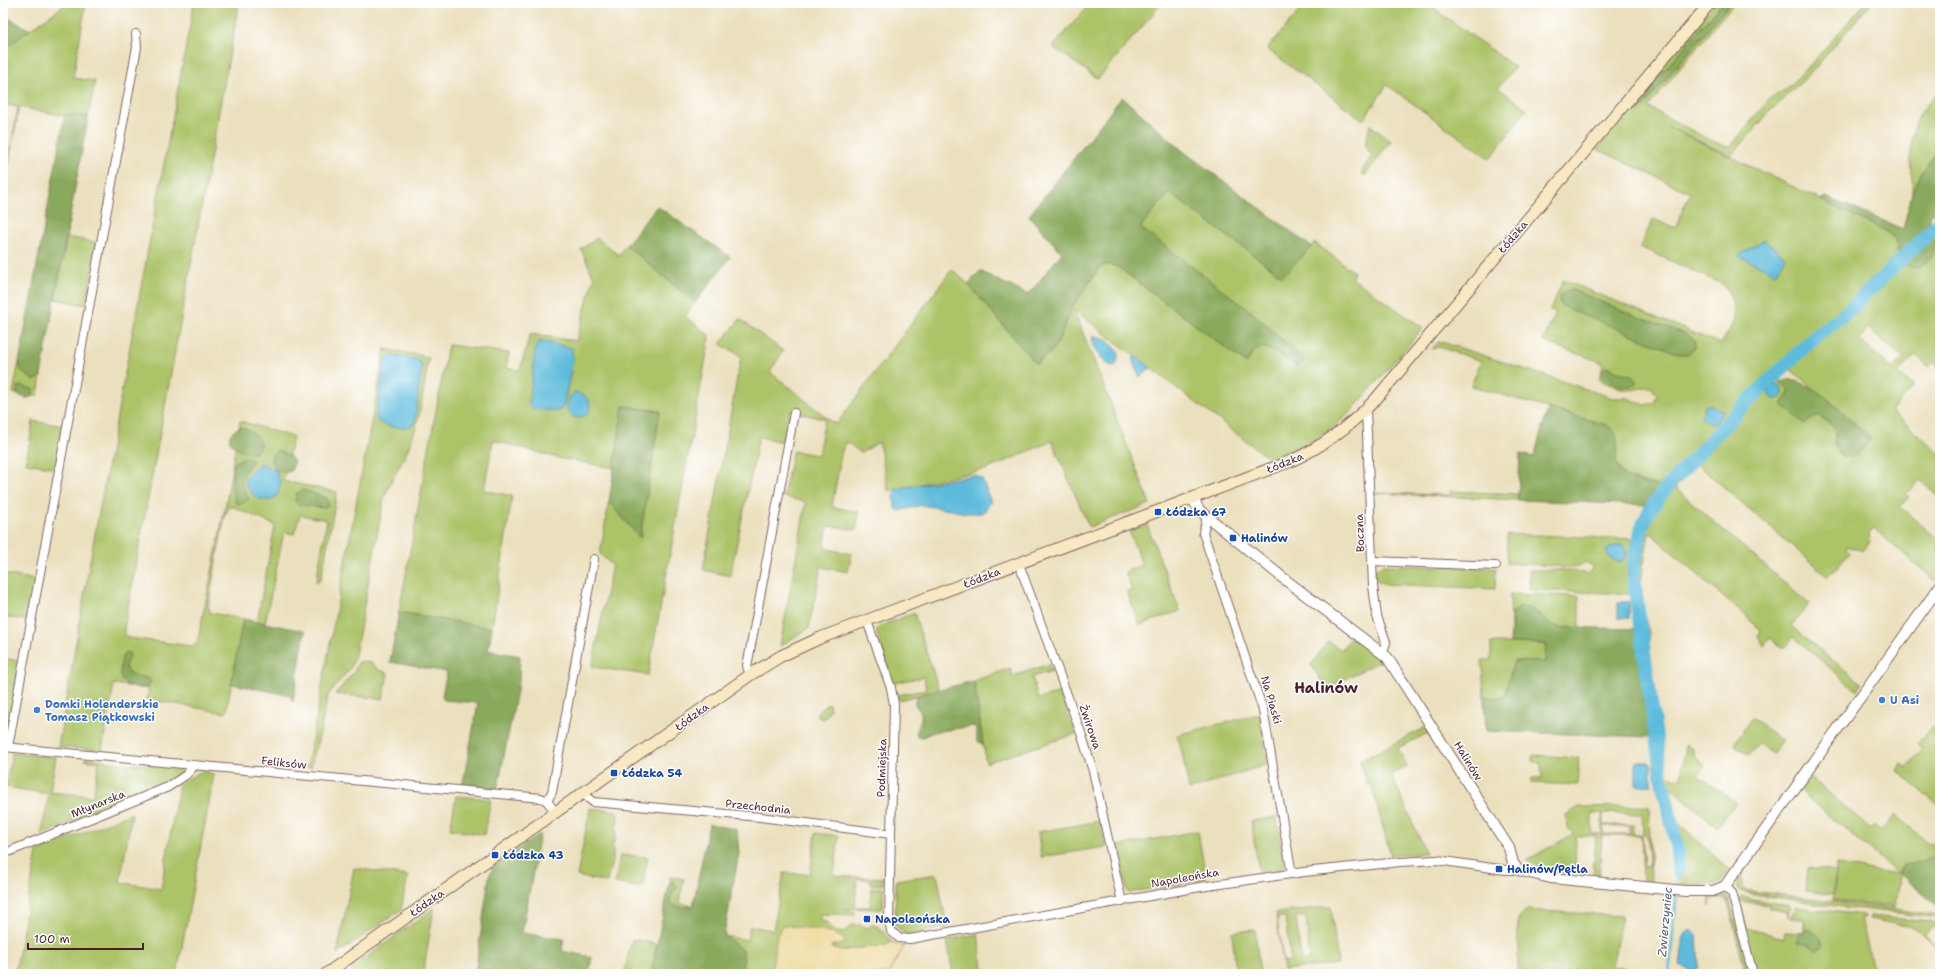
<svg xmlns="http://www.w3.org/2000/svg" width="1943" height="977" font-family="'Shantell Sans',sans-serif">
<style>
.green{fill:#acc368;stroke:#7b714a;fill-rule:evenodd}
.forest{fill:#89a95c;stroke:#6a6444}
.sand{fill:#eeda9e;stroke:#9c7c64}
.water{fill:#5ebbdc;stroke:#546d84}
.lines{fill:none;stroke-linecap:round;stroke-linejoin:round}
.stream{stroke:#5ebbdc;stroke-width:2.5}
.river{stroke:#5ebbdc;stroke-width:14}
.minor-casing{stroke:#82635e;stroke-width:10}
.tertiary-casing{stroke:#82635e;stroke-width:12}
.secondary-casing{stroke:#82635e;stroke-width:13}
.minor{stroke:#fff;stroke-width:8}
.tertiary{stroke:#fff;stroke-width:10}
.secondary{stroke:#f8e8c3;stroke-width:11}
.transit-dot{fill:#1a4fb4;stroke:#fff;stroke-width:1.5}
.shop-dot{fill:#3f7fe0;stroke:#fff;stroke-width:1.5}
.labels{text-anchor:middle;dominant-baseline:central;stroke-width:3;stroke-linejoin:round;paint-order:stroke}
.street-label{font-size:11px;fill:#4a1f2b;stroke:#fff}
.transit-label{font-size:11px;font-weight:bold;fill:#164399;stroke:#fff;text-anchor:start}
.shop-label{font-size:11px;font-weight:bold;fill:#366cbe;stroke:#fff;text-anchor:start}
.water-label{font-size:12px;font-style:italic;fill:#525d72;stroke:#fff}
.district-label{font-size:15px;font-weight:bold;fill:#4a1f2b;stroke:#fff}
</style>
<rect width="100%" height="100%" fill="#fff"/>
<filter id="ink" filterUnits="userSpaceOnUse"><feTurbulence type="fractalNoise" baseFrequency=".025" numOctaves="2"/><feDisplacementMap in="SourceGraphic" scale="8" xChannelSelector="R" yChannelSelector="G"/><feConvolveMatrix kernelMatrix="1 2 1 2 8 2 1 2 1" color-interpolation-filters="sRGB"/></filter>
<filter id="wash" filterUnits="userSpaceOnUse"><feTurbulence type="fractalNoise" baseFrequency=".012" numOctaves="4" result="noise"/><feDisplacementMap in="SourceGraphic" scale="16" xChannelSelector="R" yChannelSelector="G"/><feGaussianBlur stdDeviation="0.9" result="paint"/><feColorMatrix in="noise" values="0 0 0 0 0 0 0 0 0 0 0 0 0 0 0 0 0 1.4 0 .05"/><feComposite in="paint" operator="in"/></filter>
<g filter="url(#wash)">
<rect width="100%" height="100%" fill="#ebe0be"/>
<!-- green -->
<g class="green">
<path d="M68 3H86L73 78 95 81 88 117 65 114V116L19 107 3 194 18 107 3 104V48Z"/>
<path d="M194 3H239L124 629 125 635 129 638 192 646 197 644 226 503 240 421 293 437 283 481 337 492 321 580 316 582 327 520 300 515 294 534 284 532 265 623 257 622 275 525 231 506 225 514 208 606 211 613 243 619 226 713 147 699 149 689 114 684 102 750 58 747 90 561Z"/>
<path d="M1090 3H1162L1098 79 1053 47Z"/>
<path d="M1306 3H1427L1515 67 1498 88 1527 109 1490 159 1387 85 1363 120 1267 49Z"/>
<path d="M1715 3H1722L1657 79 1641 109 1730 3H1734L1648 107 1708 139 1727 147 1731 146 1770 98 1785 90 1802 74 1865 3H1871L1809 75 1772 109 1731 156 1668 127 1886 231 1895 239 1900 259 1809 341 1818 346 1824 331 1864 301 1904 263 1912 266 1937 239 1933 231 1940 225V367L1934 362 1929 367 1916 355 1897 373 1913 386 1891 411 1940 453V497L1920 480 1906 494 1909 497 1900 507 1940 541V575L1936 581 1874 529 1869 534 1870 541 1863 551 1848 546 1846 548 1850 552 1828 577 1696 463 1675 488 1809 604 1791 626 1862 684 1857 691 1794 637 1783 649 1770 638 1764 646 1758 636 1761 630 1649 532 1639 593 1649 633 1651 673 1665 771C1669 777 1674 782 1681 778L1686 744 1694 750 1695 757 1705 766 1698 775 1736 803 1717 827 1666 783 1665 771 1655 753 1632 594 1529 590 1530 570H1573L1587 574 1591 571 1592 566 1586 562 1578 566 1569 567 1507 563V534L1637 539 1638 530 1648 505 1663 487 1630 479 1620 472 1616 462 1617 440 1606 425 1471 386 1481 361 1439 347 1432 349 1439 341 1613 398H1627L1645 405 1654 403 1657 395 1651 387H1646L1632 390 1619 389 1602 381 1599 377 1603 366 1601 362 1543 342 1555 313 1550 310 1563 280 1721 344C1725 337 1731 329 1733 322 1737 309 1731 293 1722 284L1640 247 1653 219 1675 228 1690 193 1597 149 1630 110 1626 108ZM1868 328 1904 358 1893 369 1859 340ZM1783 363 1871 438 1834 443C1839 426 1830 425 1818 414L1813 417 1782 405 1790 390 1771 374Z"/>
<path d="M1940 90V147L1922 172 1912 193C1913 167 1906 141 1919 117 1924 107 1933 98 1940 90Z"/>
<path d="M1370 125 1391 141 1365 176 1361 173 1372 155 1365 146Z"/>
<path d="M1169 193 1282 276 1315 243 1354 272 1352 278 1423 328 1350 413 1319 438 1270 459 1074 310 1150 504 1089 527 1052 441 988 469 888 491 879 442 861 453 847 442 842 450 832 507 859 512 856 530 828 526 824 548 852 554 848 572 821 567 809 628 780 646 806 502 783 497 793 451 818 455 825 419 790 411 783 442 759 437 730 576 703 570 741 356 720 344 740 319 783 351 770 372 836 425 952 269 968 284 1036 364 1052 351 1058 342 1072 308 1100 267 1109 264 1118 267 1246 363C1250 359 1253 351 1258 348 1267 342 1283 358 1290 364L1254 314 1140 228Z"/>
<path d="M67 237 97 243 86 305 55 299Z"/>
<path d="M597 238 618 255 626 245 695 303 685 316 710 336 648 675 592 667 612 565 600 554 609 502 640 537 660 411 624 406 614 468 558 458 493 440 484 490 512 496 492 628 399 612 448 345 509 353 506 368 520 370 530 334 576 341 594 278 581 249Z"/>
<path d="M385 349 429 357C424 383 422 411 413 436 406 458 392 476 384 498L355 655 351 667 328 695 320 733 311 767H307Z"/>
<path d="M19 362C20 372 26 374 34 380L38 379 41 375 38 395 26 398 13 393Z"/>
<path d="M33 421 64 426 56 468 26 463Z"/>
<path d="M1450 491 1518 494V500L1373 493 1449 495 1451 493Z"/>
<path d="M1147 525 1180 611 1140 625 1127 592 1132 590 1125 572 1142 565 1129 531Z"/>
<path d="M1383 565 1496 568 1495 589 1384 584 1375 579V570Z"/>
<path d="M5 574 36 580 28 621 3 616Z"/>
<path d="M1510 594 1579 596V628L1511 626Z"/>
<path d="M914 613 939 690 899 700 897 695 926 690 924 677 893 683 876 630 880 626Z"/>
<path d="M1351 637 1383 660 1326 688 1311 665 1328 641 1341 650Z"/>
<path d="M1491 643 1546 644 1545 662 1514 661 1504 698 1484 697 1482 660H1491Z"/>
<path d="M3 658 21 661 7 735 3 739Z"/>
<path d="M359 661 372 663 379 670 388 673 383 699 335 694 354 672Z"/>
<path d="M1049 664 1052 671 1032 677 1038 699 1060 693 1076 734 986 763 974 681 1010 668 1013 676Z"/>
<path d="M826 704H829L830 709 825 718 821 719 817 716V713Z"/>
<path d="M1259 714 1268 764 1189 790 1182 752 1177 735Z"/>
<path d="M1752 717 1782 741 1772 754 1759 743 1749 756 1734 744Z"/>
<path d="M1936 724 1940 728V746L1935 751 1940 759V807L1897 770 1901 764 1907 768 1922 749 1917 743Z"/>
<path d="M1426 727 1430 735 1426 734 1398 748 1407 766 1391 774 1426 853 1391 856 1371 784 1368 785 1360 761Z"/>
<path d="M12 753 56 757 50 792 93 796 99 762 84 760 86 758 103 760 107 762 197 768 173 780 41 835 49 794 6 787Z"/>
<path d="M1533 755 1579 758 1577 785 1531 783 1532 778H1542L1541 762H1533Z"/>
<path d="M204 770 214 775 177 974H15L37 852 132 813 120 882 161 889 179 784Z"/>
<path d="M1810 777 1871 829 1874 825 1881 831 1895 815 1927 842 1940 847V855L1937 854C1930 858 1924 863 1916 865 1910 866 1907 865 1900 869L1895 907 1833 900 1837 865 1899 874 1800 791Z"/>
<path d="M456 796 491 799 484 835 450 829Z"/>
<path d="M1649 806 1651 881 1643 880 1641 835H1602L1599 876H1593L1596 836H1576L1575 874 1541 869 1527 860 1573 834 1572 831H1569L1565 816 1578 807ZM1592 813H1602V834H1592ZM1603 813 1642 814 1643 833 1648 838 1649 867H1644L1642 834H1633V825H1603ZM1603 826H1629V834H1603Z"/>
<path d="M590 808 616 811 618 813 615 842 613 843 612 848 614 849 611 870 609 871 607 882 577 876Z"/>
<path d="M1277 817 1285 868 1259 872 1251 821Z"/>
<path d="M1100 821 1106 847 1041 857 1038 832Z"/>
<path d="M1676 821 1729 869 1719 884 1681 885 1682 859Z"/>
<path d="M1198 831 1206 879 1128 893 1117 846Z"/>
<path d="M816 833 839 836 834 876 884 878 883 885 871 884V880L857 879 855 907H870L871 888H883V908L881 909 844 908V910L855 911V915L820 914V921L827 922 837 932H844L852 925H862L863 927 870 928 871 925 878 926 892 942 884 946 860 948 841 951 831 948 833 945 831 932 782 925 771 974H741L744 958 724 936 747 940 750 926 773 930 784 873 810 874Z"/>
<path d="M620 855 648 857 642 888 615 883Z"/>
<path d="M354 868 408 876 401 910 337 954Z"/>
<path d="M1808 868 1836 872 1833 894 1805 891Z"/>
<path d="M1744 873 1742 876 1744 890 1940 915V918L1828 905 1747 893 1740 891 1738 888V876Z"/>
<path d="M937 874 947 927 906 935 895 925 896 880Z"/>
<path d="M671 876 684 879 679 903 693 906 663 918Z"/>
<path d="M1711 894 1725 895 1729 897 1750 974H1746L1727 899H1711L1710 906 1709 897Z"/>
<path d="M1742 897 1790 906 1788 917 1787 912 1768 908V905L1739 901 1747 928 1784 938 1785 932 1804 933V919L1790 918 1795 907 1864 915 1865 919 1861 918 1874 974H1756L1737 901Z"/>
<path d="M1331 906 1338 964 1284 970 1276 913ZM1285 916 1291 961 1283 962 1277 918ZM1306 916 1310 960 1301 961 1296 917Z"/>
<path d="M434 908 423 974H353L351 968Z"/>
<path d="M1528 910 1622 916 1612 967 1665 972V974H1536L1518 971V919L1522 913Z"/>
<path d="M1871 916 1940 923V927H1932L1925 934 1939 948 1922 933 1912 927 1869 919Z"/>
<path d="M1255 930 1260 973 1236 974 1232 932Z"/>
<path d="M978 934 984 974H953L947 940Z"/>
<path d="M632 939 657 944 651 974H624Z"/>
</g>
<!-- forest -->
<g class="forest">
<path d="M1722 3H1730L1641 109 1638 112 1634 111 1635 105Z"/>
<path d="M3 15 30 30 4 49 3 48Z"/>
<path d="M1122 97 1183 151 1312 247 1282 276 1169 193 1140 227 1254 314 1303 358V363L1298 366C1286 363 1265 340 1256 350 1252 353 1249 359 1246 363L1118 267 1109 264 1100 267 1072 308 1058 342 1052 351 1036 364 968 284 980 271 1028 295 1062 253 1029 216Z"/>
<path d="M65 114 88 117 41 375 38 379 34 380C25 374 20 372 19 362Z"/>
<path d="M1940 147V209C1935 211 1930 214 1930 219 1929 227 1936 233 1937 240 1939 249 1928 265 1919 267 1913 268 1906 264 1901 261L1895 239 1886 231 1820 200 1826 197 1903 229 1912 193 1922 172Z"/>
<path d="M657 206 730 257 695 303 626 245Z"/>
<path d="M1567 290H1573L1625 312 1686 334 1695 340V348L1688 354H1679L1562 306 1559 301 1561 295Z"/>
<path d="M1606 367 1633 376 1637 383C1628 391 1607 384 1602 374V371Z"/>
<path d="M1787 379C1817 383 1848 418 1871 438 1865 446 1853 464 1842 455 1838 452 1835 450 1835 445 1834 439 1839 434 1836 429 1832 424 1824 419 1818 415L1805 424 1782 405 1790 391 1781 382Z"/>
<path d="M21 386 33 389V396L26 398 17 394V387Z"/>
<path d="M623 406 660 411 640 538 609 502Z"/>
<path d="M1548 408 1606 425C1608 426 1612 428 1613 430 1625 445 1604 467 1630 479 1640 484 1653 484 1663 487L1648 505 1518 500 1520 454 1534 457Z"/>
<path d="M241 427C251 430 258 436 261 445L256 453C237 455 216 437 241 427Z"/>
<path d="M278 450 291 457 294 463 291 471C276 477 262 460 278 450Z"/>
<path d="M244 457 250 458 253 461 245 472 241 483 249 499 241 504H237C231 498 231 470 235 462Z"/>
<path d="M303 490 327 498 329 505 324 508 298 505 295 501 296 493Z"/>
<path d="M1520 607C1540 607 1541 620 1557 627L1637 629 1652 737 1486 731 1484 697 1504 698 1514 661 1545 662 1546 644 1510 643 1512 613Z"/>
<path d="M399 612 492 628 488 650 520 656 519 681 497 791 462 788 478 703 444 700 442 696 447 672 390 662Z"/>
<path d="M243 619 305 631 293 702 289 695 231 684Z"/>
<path d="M125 652 129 653 130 656 125 665 126 669 131 674 148 678 151 681 148 687C143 689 140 688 135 687 120 685 119 678 121 664 121 659 122 656 125 652Z"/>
<path d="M974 681 983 745 977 740V730L974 726 934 732 922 737 917 736C915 728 923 721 921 713 920 709 914 707 915 702 915 698 918 696 921 694Z"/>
<path d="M709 824 735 829 737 832 739 853 724 935 742 950 744 958 741 974H651L669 885 673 881 677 887 670 898V902C675 908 686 908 693 906Z"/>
<path d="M540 834 522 933 564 939 562 951 592 957 589 974H475L489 877 493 866Z"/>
<path d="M1937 854 1940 855V908L1899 874 1903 865C1920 862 1921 865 1937 854Z"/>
<path d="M1804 929C1814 931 1827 935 1822 948L1816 950 1808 944 1798 943 1797 940 1799 933H1804Z"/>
</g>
<!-- sand -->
<path class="sand" d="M782 925 822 930 843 938 845 942 840 945H832L831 948 841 951 860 948 884 946 892 942 904 947 888 974H771L777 936Z"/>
<!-- water -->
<g class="water">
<path d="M1764 240 1786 258 1776 273 1738 256Z"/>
<path d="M1093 336C1102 336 1116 345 1119 354L1116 365 1111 366C1102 360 1091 347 1093 336Z"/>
<path d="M540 341 572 348 573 360 563 408 557 411 533 409 529 405 535 351Z"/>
<path d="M393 356 416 359 422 364 415 421 412 426C400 429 385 428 376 419L385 360Z"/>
<path d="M1135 356 1149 366 1150 369 1142 376H1139L1133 358Z"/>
<circle cx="1776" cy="392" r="7"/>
<path d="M575 392C589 397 592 400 588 414L579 418 572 416 567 409 569 398Z"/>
<path d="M1708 405 1724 411 1715 424H1712L1701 418 1705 406Z"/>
<path d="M263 464 276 471 281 485 276 497C264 506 249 494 245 483 247 474 254 466 263 464Z"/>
<path d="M975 475 982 479 991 502 983 513H967L922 505 899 511 895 508 894 493 897 489Z"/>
<path d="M1620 544 1625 546 1627 555 1622 561 1617 562 1609 557 1606 550Z"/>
<rect x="1618" y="602" width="11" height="16"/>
<path d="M1636 762H1649L1651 764V785L1638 786 1636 784Z"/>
<path d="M1690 930 1697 935 1699 967 1694 972 1680 966 1684 934Z"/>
</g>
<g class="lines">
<!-- stream -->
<g class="stream">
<path d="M1677 887 1678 871"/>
<path d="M1669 974 1677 892"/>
</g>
<!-- river -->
<path class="river" d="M1678 871V851L1662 780 1634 581V566L1642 527 1651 508 1667 487 1742 407 1816 336 1846 313 1940 222"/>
</g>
</g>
<g filter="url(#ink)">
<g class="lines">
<!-- minor casing -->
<g class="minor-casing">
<g id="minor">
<path d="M1366 409 1373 586 1377 616 1386 642 1383 653"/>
<path d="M1207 517 1203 533 1263 710 1292 874"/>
<path d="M1372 561 1496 566"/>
<path d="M1019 564 1081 733 1093 771 1122 902"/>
<path d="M867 621 891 688 894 704 889 919 891 931 899 938 910 939 1200 887 1304 872 1400 862 1437 860 1506 870H1518"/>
<path d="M750 675 747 666 749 656 794 413"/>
<path d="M4 747 541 798 547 801 556 813"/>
<path d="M8 747 137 47 136 34"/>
<path d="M583 794 593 802 760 817 891 834"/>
<path d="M547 801 552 792 594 559"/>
<path d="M3 854 168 787 186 775 195 765"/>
<path d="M1725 886 1732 893 1753 974"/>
</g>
</g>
<!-- tertiary casing -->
<g class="tertiary-casing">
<path id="tertiary" d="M1193 499 1199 510 1214 522 1283 578 1387 657 1509 848 1513 863 1518 870 1551 878 1686 891H1713L1725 886 1940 586"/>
</g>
<!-- secondary casing -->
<g class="secondary-casing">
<path id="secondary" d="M326 974 750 675 781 656 820 638 1291 461C1324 446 1350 426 1375 400L1710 3"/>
</g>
<!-- minor -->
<use href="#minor" class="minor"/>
<!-- tertiary -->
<use href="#tertiary" class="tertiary"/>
<!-- secondary -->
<use href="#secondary" class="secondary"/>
</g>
</g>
<!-- markers -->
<g class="transit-dot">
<rect x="1154" y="508" width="8" height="8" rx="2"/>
<rect x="1229" y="534" width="8" height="8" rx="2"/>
<rect x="610" y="769" width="8" height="8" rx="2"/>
<rect x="491" y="851" width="8" height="8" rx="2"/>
<rect x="1495" y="865" width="8" height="8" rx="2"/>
<rect x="863" y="915" width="8" height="8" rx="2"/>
</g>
<g class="shop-dot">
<circle cx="1882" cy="700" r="4"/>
<circle cx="37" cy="710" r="4"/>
</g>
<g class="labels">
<!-- street labels -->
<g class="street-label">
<text transform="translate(1513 237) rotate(-50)">Łódzka</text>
<text transform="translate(1285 463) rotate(-22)">Łódzka</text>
<text transform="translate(1360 533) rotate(-92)">Boczna</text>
<text transform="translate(982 578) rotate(-21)">Łódzka</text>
<text transform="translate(1271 700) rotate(74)">Na Piaski</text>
<text transform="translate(692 717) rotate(-36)">Łódzka</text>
<text transform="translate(1090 727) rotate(71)">Żwirowa</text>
<text transform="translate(1468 761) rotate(58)">Halinów</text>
<text transform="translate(284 763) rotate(6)">Feliksów</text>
<text transform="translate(882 768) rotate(-88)">Podmiejska</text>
<text transform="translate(98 804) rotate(-22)">Młynarska</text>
<text transform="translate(758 807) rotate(6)">Przechodnia</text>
<text transform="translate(1185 878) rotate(-10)">Napoleońska</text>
<text transform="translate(427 903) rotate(-35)">Łódzka</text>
</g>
<!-- transit labels -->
<g class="transit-label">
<text x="1166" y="512">Łódzka 67</text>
<text x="1241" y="538">Halinów</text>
<text x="622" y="773">Łódzka 54</text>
<text x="503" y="855">Łódzka 43</text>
<text x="1507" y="869">Halinów/Pętla</text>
<text x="875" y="919">Napoleońska</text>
</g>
<!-- shop labels -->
<g class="shop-label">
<text x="1890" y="700">U Asi</text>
<text x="45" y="704">Domki Holenderskie<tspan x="45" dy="13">Tomasz Piątkowski</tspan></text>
</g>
<!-- water labels -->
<g class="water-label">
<text transform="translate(1665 922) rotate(-85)">Zwierzyniec</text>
</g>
<!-- district labels -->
<g class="district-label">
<text x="1326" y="688">Halinów</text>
</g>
</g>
<!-- margin -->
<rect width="1943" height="977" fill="none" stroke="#fff" stroke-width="16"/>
<!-- scale -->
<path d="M28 943v6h115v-6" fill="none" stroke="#4a1f2b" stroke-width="2"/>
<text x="34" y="943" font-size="12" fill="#4a1f2b" stroke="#ffffff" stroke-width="3" paint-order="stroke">100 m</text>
</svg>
